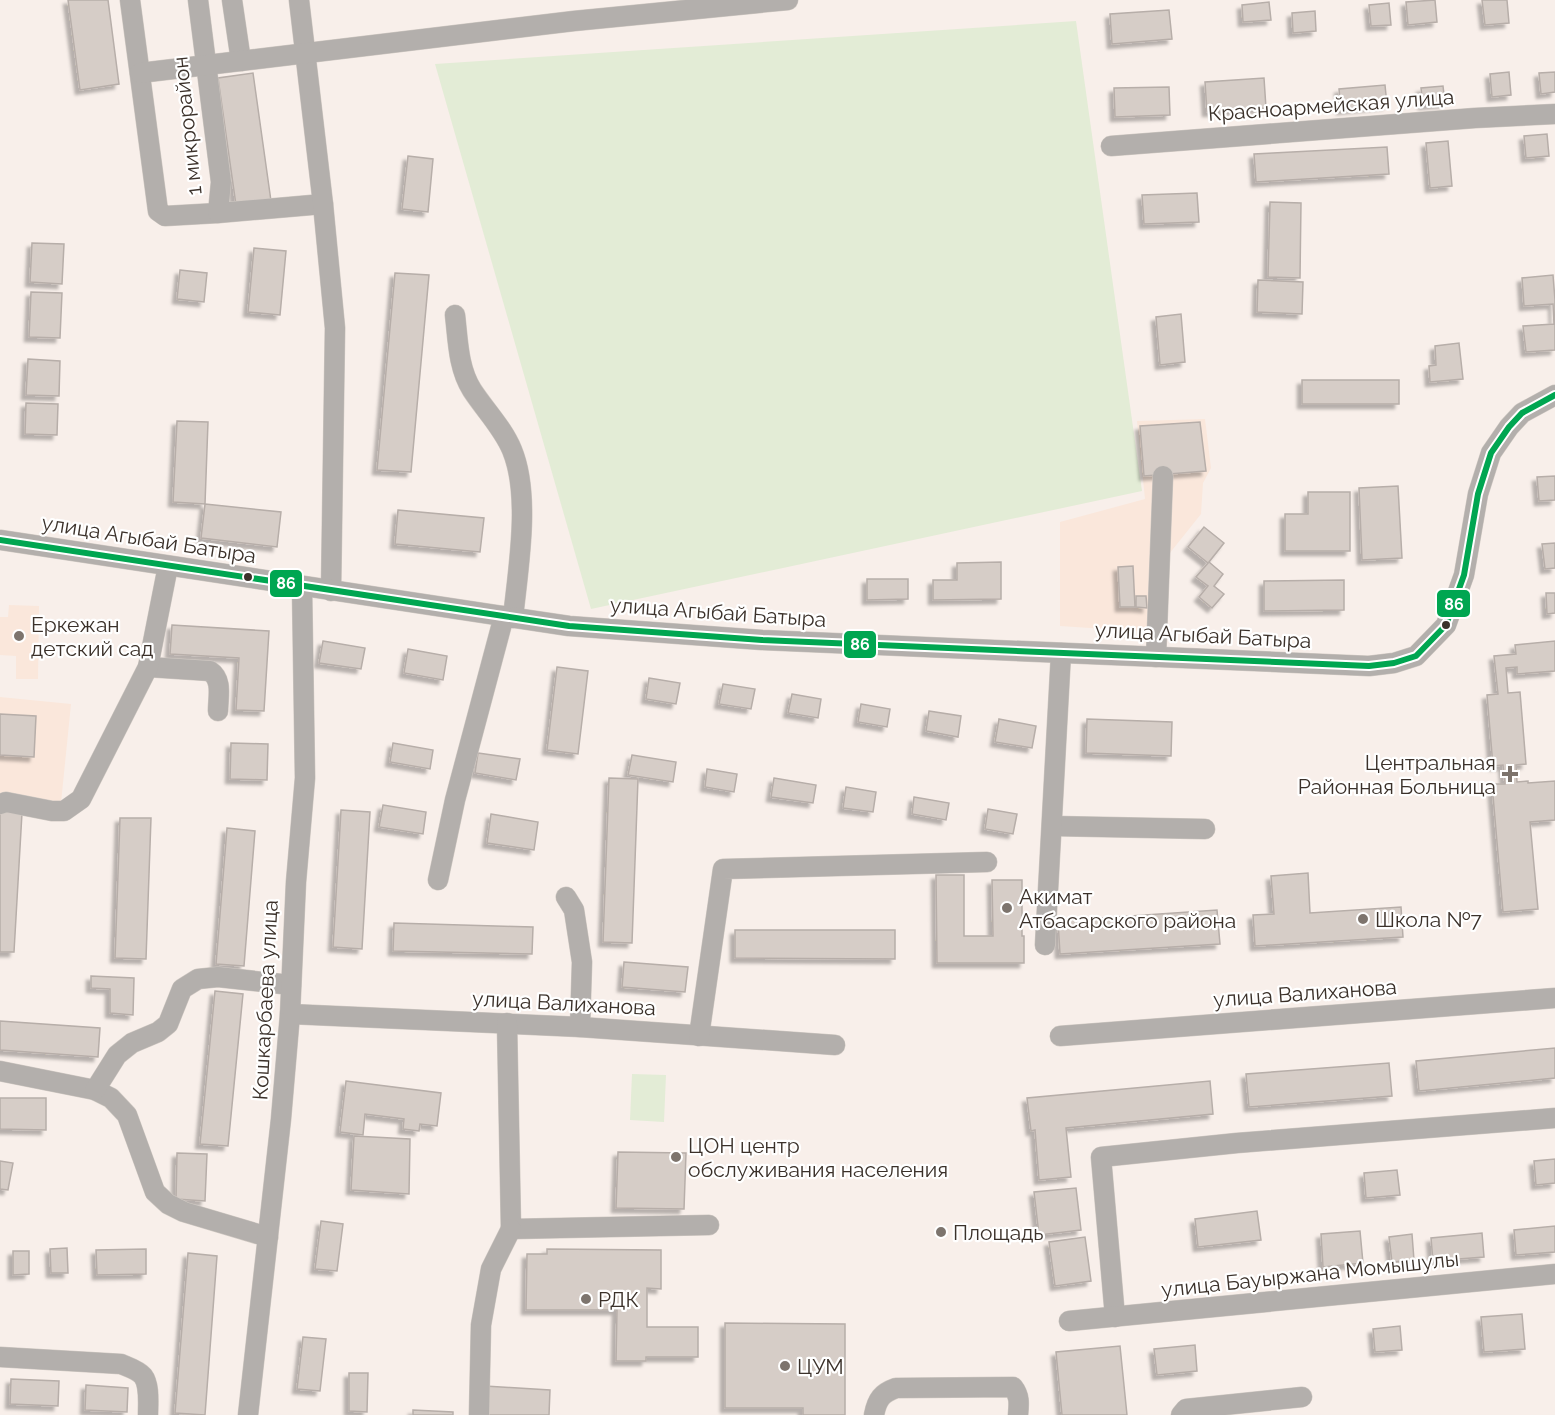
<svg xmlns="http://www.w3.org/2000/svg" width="1555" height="1415" font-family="Raleway,sans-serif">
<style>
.built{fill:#fae7db}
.green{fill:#e3ecd6}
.building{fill:#d6cdc7;stroke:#b7aea9;stroke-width:1.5;filter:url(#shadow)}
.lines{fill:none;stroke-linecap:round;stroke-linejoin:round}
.minor-casing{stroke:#d1cac4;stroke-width:21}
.minor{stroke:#b3afac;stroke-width:20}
.bus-1-casing{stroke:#fff;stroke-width:10}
.bus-1{stroke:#00a651;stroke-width:6}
.bus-dot{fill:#3b312a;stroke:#fff;stroke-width:2}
.poi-dot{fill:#7d746d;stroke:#fff;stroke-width:2}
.labels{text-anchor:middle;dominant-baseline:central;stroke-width:4.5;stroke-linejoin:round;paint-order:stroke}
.street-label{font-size:21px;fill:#3b312a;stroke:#fff}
.poi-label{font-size:21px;fill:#3b312a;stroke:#fff;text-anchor:start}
.line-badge{stroke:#fff;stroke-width:2}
.badge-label{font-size:16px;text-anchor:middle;font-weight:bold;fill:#fff}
</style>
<defs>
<filter id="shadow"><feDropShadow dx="-4.5" dy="4.5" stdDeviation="1.5" flood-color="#0004"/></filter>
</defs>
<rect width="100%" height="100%" fill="#f8efea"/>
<!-- built -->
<g class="built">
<path d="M1205 419 1211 468 1203 483 1201 514 1165 559V633L1060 626V522L1145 499 1137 421Z"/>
<path d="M9 605 39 606 38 679H16V656L0 655V617H8Z"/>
<path d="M0 697 71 704 61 803 0 798Z"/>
</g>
<!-- green -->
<g class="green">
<path d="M1076 21 1142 491 591 609 435 64Z"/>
<path d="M632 1074 666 1075 664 1122 630 1120Z"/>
</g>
<!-- building -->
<g class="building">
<path d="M68 0H108L119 84 80 90Z"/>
<path d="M1435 0 1437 22 1408 25 1406 2Z"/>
<path d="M1482 0H1507L1509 23 1485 25Z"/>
<path d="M1269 2 1271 20 1243 22 1242 5Z"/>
<path d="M1389 3 1391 25 1371 26 1369 5Z"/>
<path d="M1169 10 1172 39 1112 44 1110 14Z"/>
<path d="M1315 11 1316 31 1293 33 1292 13Z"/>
<path d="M1509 72 1511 95 1492 97 1490 74Z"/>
<path d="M1555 72V92L1541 94 1539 73Z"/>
<path d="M253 73 271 201 236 205 218 78Z"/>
<path d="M1264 78 1266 108 1207 112 1205 82Z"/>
<path d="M1385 85 1387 105 1341 110 1339 89Z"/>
<path d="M1443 86 1445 103 1423 105 1421 88Z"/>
<path d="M1169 87 1170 115 1115 117 1114 88Z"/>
<path d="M1547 134 1549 156 1526 158 1524 136Z"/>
<path d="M1448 141 1452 186 1430 188 1426 143Z"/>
<path d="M1387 147 1389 174 1256 182 1254 154Z"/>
<path d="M408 156 433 159 428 212 402 209Z"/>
<path d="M1197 193 1199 222 1144 224 1142 195Z"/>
<path d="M1270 202 1301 203 1300 278 1268 277Z"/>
<path d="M32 243 64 244 62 284 30 282Z"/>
<path d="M254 248 286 251 280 315 248 312Z"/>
<path d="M180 270 207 273 204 302 177 299Z"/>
<path d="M395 273 429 275 411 472 377 470Z"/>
<path d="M1553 275 1555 300V350L1526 352 1523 326 1554 324 1553 304 1524 306 1522 278Z"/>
<path d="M1258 280 1303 282 1302 314 1257 312Z"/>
<path d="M31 292 62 293 60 338 29 337Z"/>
<path d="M1181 314 1185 362 1160 365 1156 317Z"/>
<path d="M1459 343 1463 379 1430 382 1429 366 1436 365 1435 346Z"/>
<path d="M28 359 60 361 59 396 26 395Z"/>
<rect x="1302" y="380" width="97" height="24"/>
<path d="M26 403 58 404 57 435 25 434Z"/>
<path d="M177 421 208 422 205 504 173 502Z"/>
<path d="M1200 422 1206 471 1144 476 1140 426Z"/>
<path d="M1555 476V500L1539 501 1537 477Z"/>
<path d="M1398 486 1402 558 1362 560 1359 488Z"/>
<path d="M1308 492H1350V551H1285V514H1308Z"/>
<path d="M205 504 281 512 277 547 201 538Z"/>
<path d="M398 510 484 518 480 552 395 544Z"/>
<path d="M1204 527 1224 543 1209 562 1223 574 1214 586 1224 594 1212 608 1199 597 1208 586 1196 577 1208 563 1188 547Z"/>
<path d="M1555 543V568L1545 569 1542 544Z"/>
<path d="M1001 562V599L933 600V580H957V563Z"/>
<path d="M1133 566 1135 607H1120L1118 567Z"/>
<path d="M867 579H908V599L867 600Z"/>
<path d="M1344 580V610L1264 611V581Z"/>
<path d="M1546 593H1555V613L1547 614Z"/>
<path d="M1136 596H1146L1147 608 1136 607Z"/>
<path d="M172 625 269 631 264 711 236 710 239 658 170 654Z"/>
<path d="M323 641 365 648 361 669 319 663Z"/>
<path d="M1555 641V671L1517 674V667L1506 668 1508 693 1520 692 1526 764 1516 765 1517 782 1528 781V783L1555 781V820L1530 822 1538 909 1503 912 1492 784H1505L1503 765 1493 766 1487 695 1498 694 1494 656 1516 654 1515 645Z"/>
<path d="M408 649 447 656 443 680 404 673Z"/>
<path d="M557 667 588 671 578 754 547 750Z"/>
<path d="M649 678 680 683 676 704 646 699Z"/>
<path d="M723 684 755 689 751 709 719 704Z"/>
<path d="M792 694 821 699 818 718 788 713Z"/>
<path d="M861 704 890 709 887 727 858 722Z"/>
<path d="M929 711 961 716 958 737 926 731Z"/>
<path d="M0 714 36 716 34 757 0 755Z"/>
<path d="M999 719 1036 726 1032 748 995 742Z"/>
<path d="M1087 719 1172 722 1171 756 1086 753Z"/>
<path d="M231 743 268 744 267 780 230 779Z"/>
<path d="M393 743 433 750 430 769 390 762Z"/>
<path d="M478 753 520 759 516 780 475 773Z"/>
<path d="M632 755 676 762 673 782 628 775Z"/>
<path d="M707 769 737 774 734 792 705 787Z"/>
<path d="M609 778 638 779 632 943 603 942Z"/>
<path d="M774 778 816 785 813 803 771 797Z"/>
<path d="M846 787 876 792 873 812 843 808Z"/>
<path d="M914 797 949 803 946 820 912 814Z"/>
<path d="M383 805 426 812 423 834 379 827Z"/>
<path d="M988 809 1017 814 1013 834 985 829Z"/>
<path d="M341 810 370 812 362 949 333 947Z"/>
<path d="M0 811 22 813 14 952H0Z"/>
<path d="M491 814 538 822 534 850 487 843Z"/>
<path d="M120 818H151L146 959 115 958Z"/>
<path d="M227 828 255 831 244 966 216 964Z"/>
<path d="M1308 873 1310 913 1401 907 1403 937 1255 946 1253 915 1274 914 1271 876Z"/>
<path d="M936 875H964V936H993L992 880H1022V936H1024V963H937Z"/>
<path d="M1217 910 1220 944 1060 954 1058 921Z"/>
<path d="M394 923 533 927 532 954 393 951Z"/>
<path d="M735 930H895V959L735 958Z"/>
<path d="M624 962 688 967 685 992 622 987Z"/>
<path d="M91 976 134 978 133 1015 110 1013V989L91 988Z"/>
<path d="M215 991 243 994 228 1146 200 1144Z"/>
<path d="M0 1021 100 1028 98 1057 0 1050Z"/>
<path d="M1555 1048V1078L1419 1091 1416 1061Z"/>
<path d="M1389 1063 1392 1096 1249 1107 1246 1074Z"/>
<path d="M346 1081 441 1093 437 1126 420 1124 419 1131 403 1129 404 1119 365 1114 363 1135 340 1132Z"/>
<path d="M1210 1081 1213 1114 1066 1128 1071 1177 1039 1180 1035 1130 1031 1131 1027 1098Z"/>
<path d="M0 1098H46V1130L0 1129Z"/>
<path d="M354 1136 410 1139 409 1194 351 1190Z"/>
<path d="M618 1152 686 1153 684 1209 616 1208Z"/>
<path d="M177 1153 207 1154 205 1201 176 1199Z"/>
<path d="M1555 1159V1183L1536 1185 1534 1161Z"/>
<path d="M0 1161 13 1163 8 1190 0 1189Z"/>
<path d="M1397 1170 1400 1195 1366 1198 1364 1173Z"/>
<path d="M1076 1188 1081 1230 1039 1235 1034 1192Z"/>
<path d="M1257 1211 1261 1240 1198 1247 1195 1219Z"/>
<path d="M321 1221 343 1224 337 1271 315 1269Z"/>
<path d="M1555 1226V1252L1516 1255 1514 1230Z"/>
<path d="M1360 1231 1363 1263 1323 1267 1321 1234Z"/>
<path d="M1482 1233 1484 1257 1433 1261 1431 1238Z"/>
<path d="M1412 1234 1414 1260 1392 1262 1389 1237Z"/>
<path d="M1085 1237 1091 1281 1055 1286 1049 1242Z"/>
<path d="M67 1248 68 1273H51L50 1249Z"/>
<path d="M146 1249V1274L97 1275 96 1250Z"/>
<path d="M547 1249 661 1250V1289L647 1288V1327H698V1357H646V1361H616L617 1310H526L527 1254H547Z"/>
<path d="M13 1251H29V1274L13 1275Z"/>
<path d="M188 1253 217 1256 205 1415 175 1413Z"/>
<path d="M1522 1314 1525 1349 1484 1352 1481 1317Z"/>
<path d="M725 1323 845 1324V1415H803V1408H725Z"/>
<path d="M1400 1326 1402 1350 1375 1352 1373 1329Z"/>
<path d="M303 1337 326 1339 320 1391 297 1389Z"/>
<path d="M1195 1345 1197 1371 1157 1375 1154 1349Z"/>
<path d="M1120 1346 1127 1415H1062L1056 1352Z"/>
<path d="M349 1373H368L367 1412 349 1411Z"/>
<path d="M11 1379 59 1381 58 1406 10 1404Z"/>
<path d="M86 1385 128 1388 127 1412 85 1410Z"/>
<path d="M485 1386 550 1390 549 1415H484Z"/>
<path d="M413 1410 453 1412V1415H413Z"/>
</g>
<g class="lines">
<!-- minor casing -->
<g class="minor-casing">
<g id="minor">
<path d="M130 0 158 211 165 216 218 213"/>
<path d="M198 0 221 182 218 213 323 204"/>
<path d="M232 0 241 61"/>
<path d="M299 0 323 204 335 328 331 591"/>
<path d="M140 73 574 21 788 0"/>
<path d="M1111 146 1475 118 1555 114"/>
<path d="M455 315C458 340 458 368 472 390 485 410 503 428 512 450 531 496 518 569 513 618"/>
<path d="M0 540 569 626 762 640 1369 666 1394 663 1416 656 1446 625 1464 575 1478 494 1491 453 1509 427 1522 413 1555 395"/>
<path d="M1156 657 1163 476"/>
<path d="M148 667 210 671C223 680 218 697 218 711"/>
<path d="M0 804 6 802 52 811H64L81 799 148 667 168 566"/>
<path d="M1052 826 1205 829"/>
<path d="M438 880 455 800 504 616"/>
<path d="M566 897 574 910 582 962 580 1027"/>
<path d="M1045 945 1061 653"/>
<path d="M290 1014 580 1027 835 1045"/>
<path d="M507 1023 511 1229 709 1225"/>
<path d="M699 1036 723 869 987 862"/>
<path d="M1060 1036 1555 998"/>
<path d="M0 1071 95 1090 111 1098 127 1115 155 1192 168 1204 184 1212 268 1237"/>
<path d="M95 1090 117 1055 132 1043 158 1032 168 1024 182 989 198 979 218 977 291 985"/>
<path d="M1115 1317 1101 1157 1237 1143 1555 1118"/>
<path d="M1069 1321 1555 1274"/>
<path d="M0 1357 121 1364C128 1367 138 1370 143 1376 150 1385 148 1404 148 1415"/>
<path d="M248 1415 281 1119 290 1014 296 882 305 778 302 587"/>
<path d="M479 1415 481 1325 491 1269 511 1229"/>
<path d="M874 1415C877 1399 882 1393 896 1388L1013 1387C1020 1396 1019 1404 1018 1415"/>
<path d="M1181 1415 1186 1409 1302 1397"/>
</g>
</g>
<!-- minor -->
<use href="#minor" class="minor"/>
<!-- bus-1 casing -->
<g class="bus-1-casing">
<path id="bus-1" d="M0 540 569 626 762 640 1369 666 1394 663 1416 656 1446 625 1464 575 1478 494 1491 453 1509 427 1522 413 1555 395"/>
</g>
<!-- bus-1 -->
<use href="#bus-1" class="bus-1"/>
</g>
<!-- markers -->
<g class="bus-dot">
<circle cx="248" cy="577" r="5"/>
<circle cx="1446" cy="625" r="5"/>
</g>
<g class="poi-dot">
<circle cx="19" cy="636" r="6"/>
<path d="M1507 765h6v6h6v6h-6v6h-6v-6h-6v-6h6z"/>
<circle cx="1007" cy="908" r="6"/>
<circle cx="1363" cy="919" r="6"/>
<circle cx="676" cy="1157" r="6"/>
<circle cx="941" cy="1232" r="6"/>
<circle cx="586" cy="1299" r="6"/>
<circle cx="785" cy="1366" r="6"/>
</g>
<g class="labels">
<!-- street labels -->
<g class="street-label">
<text transform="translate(1331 105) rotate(-4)">Красноармейская улица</text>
<text transform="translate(187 126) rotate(-96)">1 микрорайон</text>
<text transform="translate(149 539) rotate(9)">улица Агыбай Батыра</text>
<text transform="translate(718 612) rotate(4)">улица Агыбай Батыра</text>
<text transform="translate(1203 635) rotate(3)">улица Агыбай Батыра</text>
<text transform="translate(1305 993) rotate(-4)">улица Валиханова</text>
<text transform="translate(265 1000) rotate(-87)">Кошкарбаева улица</text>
<text transform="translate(564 1003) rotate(3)">улица Валиханова</text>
<text transform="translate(1310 1274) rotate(-6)">улица Бауыржана Момышулы</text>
</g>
<!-- poi labels -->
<g class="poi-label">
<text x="31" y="624">Еркежан<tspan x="31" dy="24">детский сад</tspan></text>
<text x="1496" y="762" text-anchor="end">Центральная<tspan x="1496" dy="24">Районная Больница</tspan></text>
<text x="1019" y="896">Акимат<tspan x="1019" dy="24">Атбасарского района</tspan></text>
<text x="1375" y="919">Школа №7</text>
<text x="688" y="1145">ЦОН центр<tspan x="688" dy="24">обслуживания населения</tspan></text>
<text x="953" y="1232">Площадь</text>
<text x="598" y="1299">РДК</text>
<text x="797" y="1366">ЦУМ</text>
</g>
</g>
<g class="line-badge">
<rect x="269" y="569" width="34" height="29" rx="6" fill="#00a651"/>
<rect x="1436" y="589" width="35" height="29" rx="6" fill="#00a651"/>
<rect x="843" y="630" width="34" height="29" rx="6" fill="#00a651"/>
</g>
<g class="badge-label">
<text x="286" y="589">86</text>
<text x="1454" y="610">86</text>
<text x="860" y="650">86</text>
</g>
</svg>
